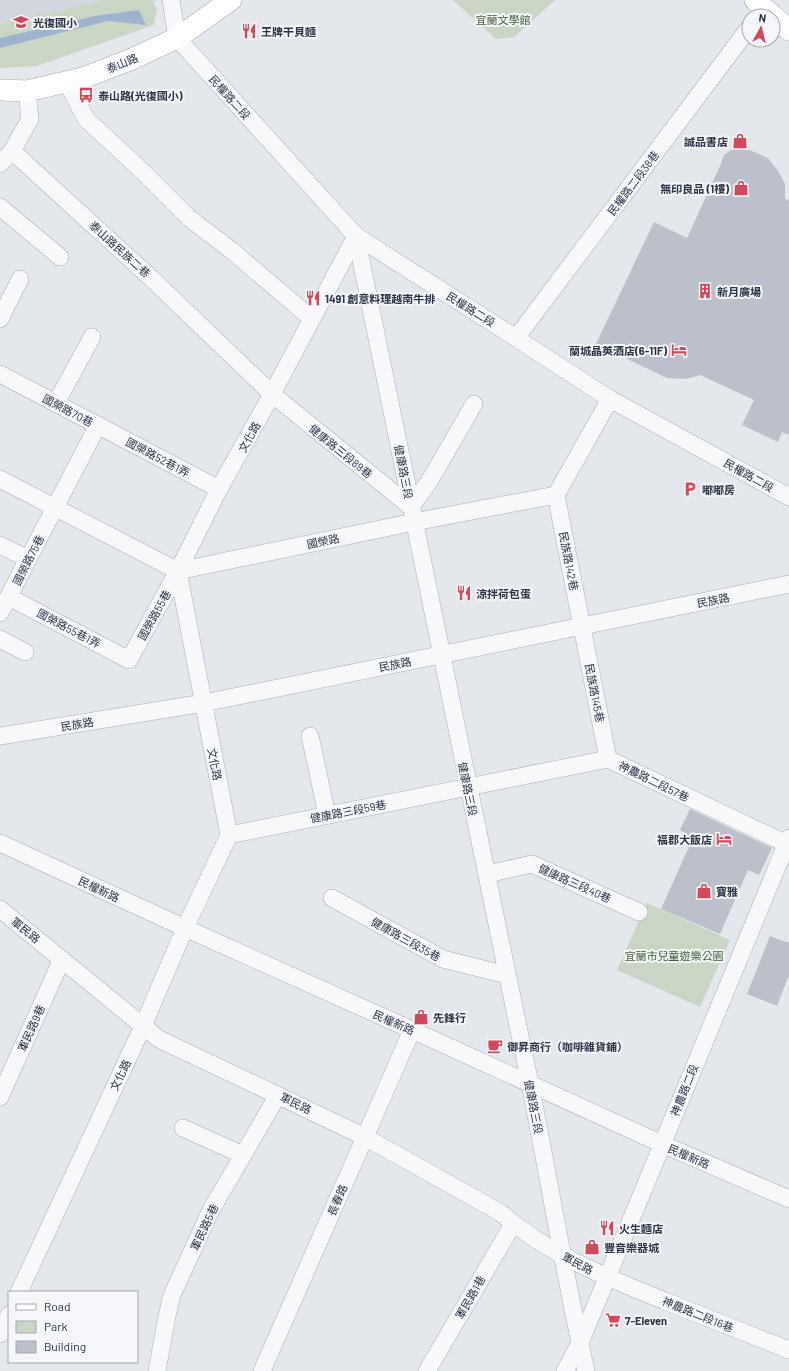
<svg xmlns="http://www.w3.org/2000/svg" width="789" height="1371" font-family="Barlow,'Noto Sans TC',sans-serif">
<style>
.built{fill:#d2d6de}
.green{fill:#c9d6c5}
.water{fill:#9fb4cc}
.building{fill:#bbc0ca}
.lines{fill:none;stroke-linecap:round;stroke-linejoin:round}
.minor-casing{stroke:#a9aeb7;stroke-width:18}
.major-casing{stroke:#a3abb8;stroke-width:22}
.minor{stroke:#f7f8fa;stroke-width:17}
.major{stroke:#fff;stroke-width:21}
.labels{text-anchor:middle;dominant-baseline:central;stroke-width:4;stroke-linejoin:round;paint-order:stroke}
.park-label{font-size:11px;fill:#3f6138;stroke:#f4f6f9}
.poi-label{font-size:11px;font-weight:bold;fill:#2b3445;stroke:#f4f6f9;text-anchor:start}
.street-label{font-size:11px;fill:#2b3445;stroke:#f4f6f9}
</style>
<rect width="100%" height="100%" fill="#e4e7ec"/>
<!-- built -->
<path class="built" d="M0 0H157V1L100 3 0 30Z"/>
<!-- green -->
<g class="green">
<path d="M104 0H152L157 10 154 25 37 66 0 68V24Z"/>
<path d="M453 0H555L514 37 496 39Z"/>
<path d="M647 903 730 940 700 1007 617 970Z"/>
</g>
<!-- water -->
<path class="water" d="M139 10 146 25 108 21 0 48V38L95 16Z"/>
<!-- building -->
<g class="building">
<path d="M745 148 768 158 778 171 785 184V199L789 201V435L782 432 778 442 742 425 754 400 700 375 686 379 667 378 596 344 654 222 687 238 720 166 724 155 733 149Z"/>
<path d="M690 809 772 848 759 875 748 870 720 934 661 909 693 838 680 830Z"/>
<path d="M770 936 789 943V975L777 1006 747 994Z"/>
</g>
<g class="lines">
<!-- minor casing -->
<g class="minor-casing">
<g id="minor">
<path d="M171 0 177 38 356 236 516 338 610 399 789 497"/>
<path d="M67 82 86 119 140 169 189 218 231 250 312 319"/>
<path d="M27 91 30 119 12 151 151 278 272 394 411 507 430 480 474 404"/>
<path d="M0 164 12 151"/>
<path d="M0 207 60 257"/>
<path d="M356 236C413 516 470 795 528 1074 548 1173 564 1273 586 1371"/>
<path d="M0 319 20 279"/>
<path d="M516 338 749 28"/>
<path d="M0 374 219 489"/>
<path d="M56 403 92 337"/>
<path d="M0 479 178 571 414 522 556 495 610 399"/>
<path d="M556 495 608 759"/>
<path d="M0 545 28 559"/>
<path d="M9 597 129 660 178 571"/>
<path d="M0 613 98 425"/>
<path d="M0 639 25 652"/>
<path d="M0 736 204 703 789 584"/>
<path d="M310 736 327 815"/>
<path d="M229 835 608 759 789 845"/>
<path d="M0 843 185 928 412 1030 662 1144 789 1199"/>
<path d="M487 874 532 864 639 912"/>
<path d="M332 898 443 959 507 975"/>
<path d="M0 909 159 1039 365 1137 501 1213C547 1254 608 1278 665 1301 706 1317 748 1334 789 1350"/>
<path d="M0 1097 62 959"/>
<path d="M183 1128 243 1155"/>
<path d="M19 1292 143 1026 185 928 229 835 178 571 219 489 272 394 356 236"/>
<path d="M0 1334 9 1315"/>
<path d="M157 1371 167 1316 172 1295 211 1210 278 1095"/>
<path d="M262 1371 412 1030"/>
<path d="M427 1371 513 1224"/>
<path d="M565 1371 580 1343 789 838"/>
</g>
</g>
<!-- major casing -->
<g class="major-casing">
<g id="major">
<path d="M755 0 773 16"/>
<path d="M773 16 789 30"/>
<path d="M0 90 27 91 83 78 132 59 177 38 231 0"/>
</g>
</g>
<!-- minor -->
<use href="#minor" class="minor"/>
<!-- major -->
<use href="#major" class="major"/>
</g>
<!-- icons -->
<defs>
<g id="school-bare" transform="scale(1.2)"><path d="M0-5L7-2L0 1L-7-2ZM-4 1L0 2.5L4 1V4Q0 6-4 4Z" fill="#d1495b" stroke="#f4f6f9" stroke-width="2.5" paint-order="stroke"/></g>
<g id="restaurant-bare" transform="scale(1.2)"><path d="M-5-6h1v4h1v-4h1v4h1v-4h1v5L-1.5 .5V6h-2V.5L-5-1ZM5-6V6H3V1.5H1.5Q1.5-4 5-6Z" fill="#d1495b" stroke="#f4f6f9" stroke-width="2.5" paint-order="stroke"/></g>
<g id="bus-bare" transform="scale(1.2)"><path d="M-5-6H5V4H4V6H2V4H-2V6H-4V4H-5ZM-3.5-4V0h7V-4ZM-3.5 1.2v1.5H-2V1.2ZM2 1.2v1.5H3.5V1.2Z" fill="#d1495b" stroke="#f4f6f9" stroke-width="2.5" paint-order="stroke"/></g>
<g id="shop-bare" transform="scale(1.2)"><path d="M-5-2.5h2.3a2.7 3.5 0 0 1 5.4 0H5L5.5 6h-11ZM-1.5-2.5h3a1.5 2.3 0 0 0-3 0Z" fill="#d1495b" stroke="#f4f6f9" stroke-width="2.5" paint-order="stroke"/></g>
<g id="building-bare" transform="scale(1.2)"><path d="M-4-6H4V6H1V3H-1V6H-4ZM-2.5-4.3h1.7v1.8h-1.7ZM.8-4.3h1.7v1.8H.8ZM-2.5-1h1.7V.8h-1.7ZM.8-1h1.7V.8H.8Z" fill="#d1495b" stroke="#f4f6f9" stroke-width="2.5" paint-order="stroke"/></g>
<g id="hotel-bare" transform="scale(1.2)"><path d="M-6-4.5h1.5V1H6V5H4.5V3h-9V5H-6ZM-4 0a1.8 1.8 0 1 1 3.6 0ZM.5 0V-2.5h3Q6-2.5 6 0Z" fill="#d1495b" stroke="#f4f6f9" stroke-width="2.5" paint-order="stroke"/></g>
<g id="parking-bare" transform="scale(1.2)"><path d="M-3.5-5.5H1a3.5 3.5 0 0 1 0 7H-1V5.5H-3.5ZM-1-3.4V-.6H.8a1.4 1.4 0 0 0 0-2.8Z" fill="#d1495b" stroke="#f4f6f9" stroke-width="2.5" paint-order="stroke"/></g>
<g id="cafe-bare" transform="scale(1.2)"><path d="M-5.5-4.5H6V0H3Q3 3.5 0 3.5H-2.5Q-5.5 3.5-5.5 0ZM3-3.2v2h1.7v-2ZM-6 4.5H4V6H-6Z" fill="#d1495b" stroke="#f4f6f9" stroke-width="2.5" paint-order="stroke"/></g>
<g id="supermarket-bare" transform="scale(1.2)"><path d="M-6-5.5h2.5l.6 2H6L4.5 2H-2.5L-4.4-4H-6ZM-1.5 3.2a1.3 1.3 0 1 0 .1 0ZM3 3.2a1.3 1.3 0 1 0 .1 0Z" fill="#d1495b" stroke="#f4f6f9" stroke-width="2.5" paint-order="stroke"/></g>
</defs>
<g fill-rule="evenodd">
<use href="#school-bare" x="21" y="22"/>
<use href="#restaurant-bare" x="249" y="31"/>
<use href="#bus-bare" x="86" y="95"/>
<use href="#shop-bare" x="740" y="141"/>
<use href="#shop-bare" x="741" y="188"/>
<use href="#building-bare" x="705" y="291"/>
<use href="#restaurant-bare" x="313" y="298"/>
<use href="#hotel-bare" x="679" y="350"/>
<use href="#parking-bare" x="690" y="489"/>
<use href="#restaurant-bare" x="464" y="593"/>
<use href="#hotel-bare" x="724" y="839"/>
<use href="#shop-bare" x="704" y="891"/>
<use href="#shop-bare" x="421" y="1017"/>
<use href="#cafe-bare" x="495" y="1046"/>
<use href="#restaurant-bare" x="607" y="1228"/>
<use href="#shop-bare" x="592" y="1247"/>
<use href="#supermarket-bare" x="613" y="1320"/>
</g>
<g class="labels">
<!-- park labels -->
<g class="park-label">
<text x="503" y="19">宜蘭文學館</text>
<text x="674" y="955">宜蘭市兒童遊樂公園</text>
</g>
<!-- poi labels -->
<g class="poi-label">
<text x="33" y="22">光復國小</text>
<text x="261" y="31">王牌干貝麵</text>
<text x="98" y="95">泰山路(光復國小)</text>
<text x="728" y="141" text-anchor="end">誠品書店</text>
<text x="729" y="188" text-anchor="end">無印良品 (1樓)</text>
<text x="717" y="291">新月廣場</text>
<text x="325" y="298">1491 創意料理越南牛排</text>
<text x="667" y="350" text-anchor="end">蘭城晶英酒店(6-11F)</text>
<text x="702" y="489">嘟嘟房</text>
<text x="476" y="593">涼拌荷包蛋</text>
<text x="712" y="839" text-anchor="end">福郡大飯店</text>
<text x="716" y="891">寶雅</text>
<text x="433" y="1017">先鋒行</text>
<text x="507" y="1046">御昇商行（咖啡雜貨鋪）</text>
<text x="619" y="1228">火生麵店</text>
<text x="604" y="1247">豐音樂器城</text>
<text x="625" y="1320">7-Eleven</text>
</g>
<!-- street labels -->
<g class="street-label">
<text transform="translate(122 63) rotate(-22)">泰山路</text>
<text transform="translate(230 97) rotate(48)">民權路二段</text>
<text transform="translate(633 183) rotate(-53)">民權路二段38巷</text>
<text transform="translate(120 249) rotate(42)">泰山路民族二巷</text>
<text transform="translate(471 309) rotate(32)">民權路二段</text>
<text transform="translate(68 410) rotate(28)">國榮路70巷</text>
<text transform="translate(249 437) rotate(-61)">文化路</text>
<text transform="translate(341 451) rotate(39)">健康路三段89巷</text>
<text transform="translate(158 457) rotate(28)">國榮路52巷1弄</text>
<text transform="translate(404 472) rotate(79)">健康路三段</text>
<text transform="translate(749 475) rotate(29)">民權路二段</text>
<text transform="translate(323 541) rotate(-12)">國榮路</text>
<text transform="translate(28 560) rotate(-63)">國榮路75巷</text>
<text transform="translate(569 561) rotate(79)">民族路142巷</text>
<text transform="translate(713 600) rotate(-11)">民族路</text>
<text transform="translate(154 615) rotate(-61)">國榮路55巷</text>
<text transform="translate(69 628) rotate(28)">國榮路55巷1弄</text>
<text transform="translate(395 664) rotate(-11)">民族路</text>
<text transform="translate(595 693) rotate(79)">民族路145巷</text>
<text transform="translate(77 724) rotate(-9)">民族路</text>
<text transform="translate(215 764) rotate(79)">文化路</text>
<text transform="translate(654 781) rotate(26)">神農路二段57巷</text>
<text transform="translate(468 789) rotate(78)">健康路三段</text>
<text transform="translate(348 811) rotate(-11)">健康路三段59巷</text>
<text transform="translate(575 883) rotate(24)">健康路三段40巷</text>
<text transform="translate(99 889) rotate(25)">民權新路</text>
<text transform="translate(26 930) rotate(39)">軍民路</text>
<text transform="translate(406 939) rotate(29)">健康路三段35巷</text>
<text transform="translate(394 1022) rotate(24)">民權新路</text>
<text transform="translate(31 1028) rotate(-66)">軍民路9巷</text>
<text transform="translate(120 1075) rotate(-65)">文化路</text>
<text transform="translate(684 1090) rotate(-68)">神農路二段</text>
<text transform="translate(296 1103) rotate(26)">軍民路</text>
<text transform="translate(534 1107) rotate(79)">健康路三段</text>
<text transform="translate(689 1156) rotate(23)">民權新路</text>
<text transform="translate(337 1200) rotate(-66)">長春路</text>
<text transform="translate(204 1227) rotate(-65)">軍民路5巷</text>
<text transform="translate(578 1263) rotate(28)">軍民路</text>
<text transform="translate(470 1297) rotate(-60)">軍民路1巷</text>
<text transform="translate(698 1314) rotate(22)">神農路二段16巷</text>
</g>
</g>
<!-- legend -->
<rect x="8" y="1291" width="130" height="72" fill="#f4f6f9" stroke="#a4a8b1"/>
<rect x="16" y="1304" width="20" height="6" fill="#ffffff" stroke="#a4a8b1"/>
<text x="44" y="1311" font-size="12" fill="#2b3445">Road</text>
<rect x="16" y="1321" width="20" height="12" fill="#c9d6c5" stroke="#a4a8b1"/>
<text x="44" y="1331" font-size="12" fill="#2b3445">Park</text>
<rect x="16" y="1341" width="20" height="12" fill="#bbc0ca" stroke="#a4a8b1"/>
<text x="44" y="1351" font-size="12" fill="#2b3445">Building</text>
<!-- north arrow -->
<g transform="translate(761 28) rotate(8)"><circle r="19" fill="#f4f6f9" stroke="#a4a8b1"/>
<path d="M0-3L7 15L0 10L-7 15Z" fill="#d1495b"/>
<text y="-6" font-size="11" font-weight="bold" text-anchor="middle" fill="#2b3445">N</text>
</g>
</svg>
